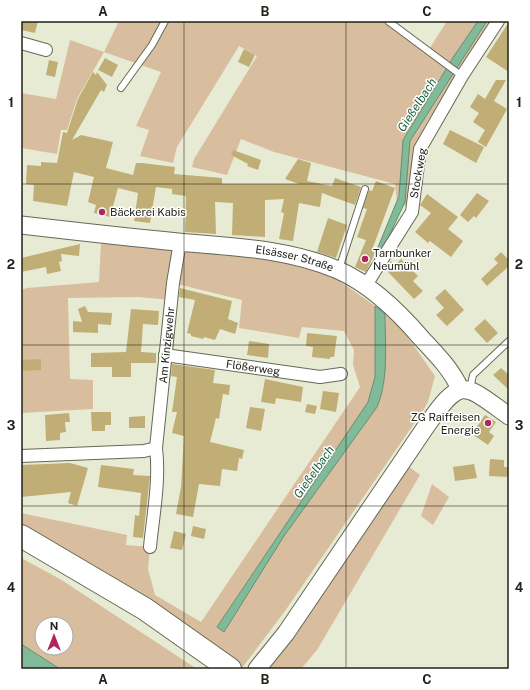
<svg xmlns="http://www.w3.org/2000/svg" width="530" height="690" font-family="'Public Sans',sans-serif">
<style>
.green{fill:#d8bd9f;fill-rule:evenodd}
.water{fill:#81ba99;stroke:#648d73}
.building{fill:#c0ae76}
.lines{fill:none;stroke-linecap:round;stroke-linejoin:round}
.lane-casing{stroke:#666955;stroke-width:8}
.street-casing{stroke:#666955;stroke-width:14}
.secondary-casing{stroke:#666955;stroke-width:19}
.highway-casing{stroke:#666955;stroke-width:24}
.lane{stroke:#fff;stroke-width:6}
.street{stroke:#fff;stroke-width:12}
.secondary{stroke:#fff;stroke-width:17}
.highway{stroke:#fff;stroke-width:22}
.grid{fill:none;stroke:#22231a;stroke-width:1;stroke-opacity:0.55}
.poi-dot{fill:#b1245c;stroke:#fff;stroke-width:1.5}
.labels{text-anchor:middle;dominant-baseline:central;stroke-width:3;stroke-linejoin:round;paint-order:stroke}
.street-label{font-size:11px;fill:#22231a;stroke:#fff}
.poi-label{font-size:11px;fill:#22231a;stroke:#fff;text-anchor:start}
.water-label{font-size:12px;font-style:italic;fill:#1c5e3e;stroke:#fff}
.neatline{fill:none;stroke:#22231a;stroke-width:1.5}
.grid-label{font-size:13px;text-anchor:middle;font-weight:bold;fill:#22231a}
</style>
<rect width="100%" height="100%" fill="#e8ebd4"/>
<!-- green -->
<g class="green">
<path d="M119 21H388L428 51 447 21H478L454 56 403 140 401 182 397 202 395 184 274 152 241 139 227 175 192 167 194 159 257 56 239 46 177 147 173 163 140 156 149 130 136 126 161 72 104 52 77 99 67 130H61L57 154 21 148V93L56 99 70 40 104 52Z"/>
<path d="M487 21H494L427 122 414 148 408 207 404 205 410 141Z"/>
<path d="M101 243 206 252 282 262 334 277 375 306V377L368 402 217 627 224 632 284 536 377 407C389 378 385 345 385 314L400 326 435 376 428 402 424 409 285 611 242 668 205 642 21 527V513L127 535 126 545 150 547 148 569 155 595 201 622 360 387 353 365 354 350 344 331 302 327 299 338 239 328 242 300 173 283 171 300 139 297 68 298 70 379 93 380V409L21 413V290L27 288 99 282Z"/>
<path d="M408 466 420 475 317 650 301 669H267Z"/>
<path d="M432 484 449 497 433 525 421 516Z"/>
<path d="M21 558 60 579 197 669H60L21 644ZM42 624H66V648H42Z"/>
</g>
<!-- water -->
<g class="water">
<path d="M478 21H487L410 141 405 202 381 253 376 252 399 196 403 140 454 56Z"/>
<path d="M375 306 385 314C385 345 389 378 377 407L284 536 224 632 217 627 368 402 375 377Z"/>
<path d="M21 644 60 669H21Z"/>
</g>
<!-- building -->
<g class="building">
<path d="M21 21H38L35 33 21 30Z"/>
<path d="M509 22V72L486 57Z"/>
<path d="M244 49 255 55 249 67 238 62Z"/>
<path d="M105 58 118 65 112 77 98 70Z"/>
<path d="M49 60 58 62 55 77 46 75Z"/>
<path d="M93 72 96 75 97 72 107 85 104 92 101 90 72 140 81 135 113 142 106 168 133 175 136 163H142L175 167 174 174 222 178V184H299L285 179 298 159 311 163 307 181 332 186 335 178 361 187 355 205 322 193 320 207 299 203 293 241 279 239 284 213 281 212 284 199 265 200V237L232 235 233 203 215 202 216 234 185 232 186 196 172 194V189L156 187 150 223 134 221 138 193 118 188 110 217 94 213 96 205 88 202 94 177 74 172 67 206 33 201 34 185 26 184 27 165 41 166V162L57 163 63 132 67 133 78 99Z"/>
<path d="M496 80H506L494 101 507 109 486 147 478 142 485 130 473 122 479 113 470 107 478 94 485 99Z"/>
<path d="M450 130 484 147 476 163 443 144Z"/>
<path d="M233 150 261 160 258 170 247 166 248 164 231 155Z"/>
<path d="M376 181 395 188 372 250 376 251 366 272 355 267 366 240 357 237 367 209 363 208 369 190 372 191Z"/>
<path d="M477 193 489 201 476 218 474 216 468 222 460 215Z"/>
<path d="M427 194 458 217 448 229 463 241 451 257 430 241 428 243 415 232 431 213 420 205Z"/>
<path d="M328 218 347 225 336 258 317 252Z"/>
<path d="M80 244 79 256 61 254 62 261 59 262 61 271 47 274 46 267 21 272V258Z"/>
<path d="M501 252 509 260V266L487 286 481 279 498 263 494 259Z"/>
<path d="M401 259 418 276 413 281 423 291 414 299 388 272 389 271 386 267 391 261 395 265Z"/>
<path d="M180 288 232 301 228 319 238 323 235 334 220 329 215 340 204 337 203 339 191 336V334L187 333 195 300 179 297Z"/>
<path d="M445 289 464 310 447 326 436 315 444 308 435 298Z"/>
<path d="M85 306 88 312 112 313 111 325 98 324V333L73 332V321L82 322 78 309Z"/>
<path d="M131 309 159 311 158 325 143 324 141 352 156 353V363H131V377H112V367H91V353L126 352Z"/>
<path d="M485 319 498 333 487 343 474 329Z"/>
<path d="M307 333 337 336 334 357H330V359L312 357 313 347 306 346Z"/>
<path d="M249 341 269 344 268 358 247 355Z"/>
<path d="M41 359V370L23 371 22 360Z"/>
<path d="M172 364 215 370 213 383 230 385 229 395 223 394 219 419 216 418 210 442 244 450 242 459 239 458 237 471 222 469 220 486 199 484 193 517 176 514 181 487 184 436 172 433 177 412H172L177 377 171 376Z"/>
<path d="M501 368 509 375V390L493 375Z"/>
<path d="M265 379 303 387 301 402 276 398 275 404 261 402Z"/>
<path d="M323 391 339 393 336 412 320 409Z"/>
<path d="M307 404 317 406 315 414 305 412Z"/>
<path d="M250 407 265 409 261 431 246 428Z"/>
<path d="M91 412H111V425H105V431H92Z"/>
<path d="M69 413 70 422H65L66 432 60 433V440L46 441 45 415Z"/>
<path d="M485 415 496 422 489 432 494 436 488 445 472 434Z"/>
<path d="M145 416V428H129V417Z"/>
<path d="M490 459 504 460V467H509L508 477 489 476Z"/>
<path d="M70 463 88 468 77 506 68 503 71 492 21 497V465Z"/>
<path d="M474 464 477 478 455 481 453 467Z"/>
<path d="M101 465 134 469 133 475 150 476 143 538 133 537 135 515 139 516 141 493 98 487Z"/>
<path d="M193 526 206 529 204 539 191 536Z"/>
<path d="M174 531 186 534 182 550 170 548Z"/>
</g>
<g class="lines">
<!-- lane casing -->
<g class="lane-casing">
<g id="lane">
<path d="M388 21 462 76"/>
<path d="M121 88 152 45 165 21"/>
<path d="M339 269 365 189"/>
<path d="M470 389 473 375 509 341"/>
</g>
</g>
<!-- street casing -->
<g class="street-casing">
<g id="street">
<path d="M21 43 46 50"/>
<path d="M366 285 412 212 420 149 462 76 498 21"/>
<path id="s1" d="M165 355 320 377 341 374"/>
<path id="s2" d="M21 456 144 451 156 448 173 283 180 242"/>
<path d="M150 547C153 515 160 481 156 448"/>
</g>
</g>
<!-- secondary casing -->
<g class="secondary-casing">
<g id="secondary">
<path id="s3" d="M21 225C73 231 125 237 178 242 232 247 287 248 338 270 370 284 399 312 422 339 436 354 452 370 460 389"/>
<path d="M257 669 286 633 427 425C462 375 464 384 509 416"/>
</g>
</g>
<!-- highway casing -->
<g class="highway-casing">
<path id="highway" d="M21 536 145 609 230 669"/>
</g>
<!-- lane -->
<use href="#lane" class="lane"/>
<!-- street -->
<use href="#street" class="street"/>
<!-- secondary -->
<use href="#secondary" class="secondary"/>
<!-- highway -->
<use href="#highway" class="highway"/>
</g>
<!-- grid -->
<path class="grid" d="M184 21V669M346 21V669M21 184H509M21 345H509M21 506H509"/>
<!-- markers -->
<g class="poi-dot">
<circle cx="102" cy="212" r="4"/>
<circle cx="365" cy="259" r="4"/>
<circle cx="488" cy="423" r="4"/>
</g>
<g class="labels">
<!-- street labels -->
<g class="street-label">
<text transform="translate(418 173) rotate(-80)">Stockweg</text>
<text stroke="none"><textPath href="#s3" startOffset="276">Elsässer Straße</textPath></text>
<text stroke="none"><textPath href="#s2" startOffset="239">Am Kinzigwehr</textPath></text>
<text stroke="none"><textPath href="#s1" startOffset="89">Flößerweg</textPath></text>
</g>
<!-- poi labels -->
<g class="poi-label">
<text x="110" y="212">Bäckerei Kabis</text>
<text x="373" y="253">Tarnbunker<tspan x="373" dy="13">Neumühl</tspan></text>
<text x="480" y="417" text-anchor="end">ZG Raiffeisen<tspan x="480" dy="13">Energie</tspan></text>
</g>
<!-- water labels -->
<g class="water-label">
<text transform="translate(417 105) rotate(-57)">Gießelbach</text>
<text transform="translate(314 472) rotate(-55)">Gießelbach</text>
</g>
</g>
<!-- border -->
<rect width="530" height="690" fill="none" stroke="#ffffff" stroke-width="44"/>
<!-- north arrow -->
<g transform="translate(54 636)"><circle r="19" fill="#ffffff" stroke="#a7a7a3"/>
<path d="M0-3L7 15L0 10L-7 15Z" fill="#b1245c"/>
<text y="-6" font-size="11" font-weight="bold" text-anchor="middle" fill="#22231a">N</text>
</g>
<rect x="22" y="22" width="486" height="646" class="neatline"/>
<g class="grid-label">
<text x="103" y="16">A</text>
<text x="265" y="16">B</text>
<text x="427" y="16">C</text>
<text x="11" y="107">1</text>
<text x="519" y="107">1</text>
<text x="11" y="269">2</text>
<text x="519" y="269">2</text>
<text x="11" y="430">3</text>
<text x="519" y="430">3</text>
<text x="11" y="592">4</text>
<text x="519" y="592">4</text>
<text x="103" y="684">A</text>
<text x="265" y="684">B</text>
<text x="427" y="684">C</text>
</g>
</svg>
